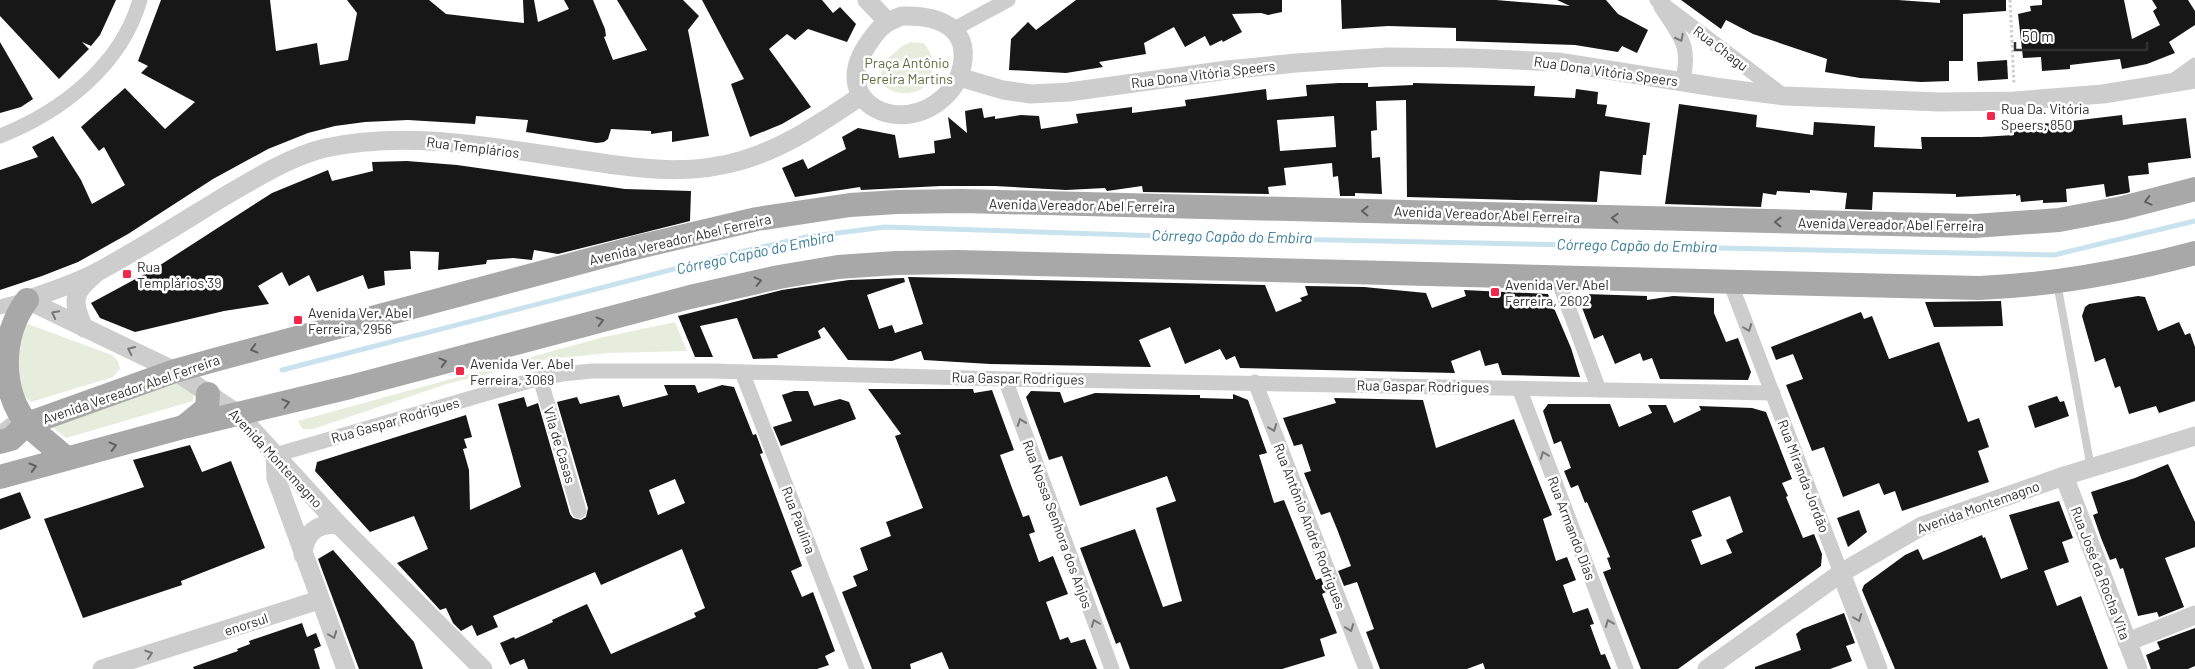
<svg xmlns="http://www.w3.org/2000/svg" width="2195" height="669" font-family="Barlow,sans-serif">
<style>
.green{fill:#e7eddd}
.lines{fill:none;stroke-linecap:round;stroke-linejoin:round}
.stream{stroke:#c8e3ee;stroke-width:5}
.building{fill:#171717;fill-rule:evenodd}
.path{stroke:#cdcdcd;stroke-width:3;stroke-dasharray:2.5 2.5;stroke-linecap:butt}
.service{stroke:#cdcdcd;stroke-width:8}
.minor{stroke:#cdcdcd;stroke-width:15}
.tertiary{stroke:#cdcdcd;stroke-width:19}
.primary{stroke:#a8a8a8;stroke-width:24}
.oneway{stroke:#777}
.oneway2{stroke:#606060}
.poi-dot{fill:#ef294c;stroke:#fff;stroke-width:2}
.labels{text-anchor:middle;dominant-baseline:central;stroke-width:5;stroke-linejoin:round;paint-order:stroke}
.street-label{font-size:14px;fill:#303030;stroke:#fff}
.park-label{font-size:14px;fill:#586e3a;stroke:#fff}
.poi-label{font-size:14px;fill:#303030;stroke:#fff;text-anchor:start}
.water-label{font-size:15px;font-style:italic;fill:#387c97;stroke:#fff}
</style>
<rect width="100%" height="100%" fill="#fff"/>
<!-- green -->
<g class="green">
<path d="M911 42 923 43C935 53 936 75 925 86 913 97 888 96 881 80L882 64 902 46Z"/>
<path d="M675 322 687 351 609 353 549 359 450 383 313 429H302L298 421 604 337Z"/>
<path d="M28 324 112 355 118 361 120 369 113 377 31 402C9 384 17 356 18 331Z"/>
<path d="M179 382 194 392 193 401 66 438 50 425Z"/>
</g>
<g class="lines">
<!-- stream -->
<path class="stream" d="M282 370 732 254 806 237 885 227 1192 237 2054 255 2195 221"/>
</g>
<!-- building -->
<g class="building">
<path d="M0 0H116L100 35 91 46 82 42 89 49 59 79 0 16Z"/>
<path d="M161 0H270L276 51 317 43 320 65 348 60 357 13 347 0H429L446 14 524 23 523 0H534L538 22 569 9 564 0H593L605 29 606 36 604 37 613 60 647 50 617 0H683L699 16 688 30 709 136 672 142V131L651 134V131L611 129 608 139 604 142 597 143 526 132 528 120 476 116 475 124 408 120 365 122 335 126 308 133 268 149 213 179 128 234 78 262 42 276 0 290V170L38 157 32 147 53 136 81 180 92 204 125 185 104 147 99 151 81 127 125 88 165 129 195 102 141 73 148 66 138 61Z"/>
<path d="M702 0H822L833 13 840 7 856 24 847 42 808 29 795 40 787 34 769 49 811 107 782 124 750 137 731 84 744 79Z"/>
<path d="M1076 0H1282V12L1268 15 1261 13 1232 14 1242 32 1223 42 1222 40 1210 46 1205 36 1185 47 1174 27 1144 43 1146 54 1099 62 1103 67 1066 73 1009 70 1011 39 1028 22 1036 30Z"/>
<path d="M1341 0H1496L1570 6 1557 0H1606L1618 14 1648 30 1637 53 1622 46 1618 52 1575 45 1456 41V28L1388 26 1342 29Z"/>
<path d="M1681 0H1898L1940 3V0H2006V11L1963 14V61H1949V81L1921 82 1860 78 1825 72 1827 59 1753 34 1726 20 1721 29Z"/>
<path d="M2042 0H2124L2132 39 2160 25 2153 11 2157 8 2152 0H2188L2195 11V25L2169 42 2175 53 2147 64 2122 69 2120 59 2070 65V69L2042 71 2041 57 2023 58 2018 14 2031 11 2030 6 2042 5Z"/>
<path d="M0 42 33 99 21 107 0 113Z"/>
<path d="M2007 60 2008 79 1978 81 1977 62Z"/>
<path d="M1339 83H1368V87L1413 85V83L1535 86 1534 96 1575 98 1576 89 1598 92 1597 104 1607 105 1605 116 1650 123 1646 155H1643L1641 175 1600 171 1597 202 1407 197 1406 100 1376 101 1377 130 1371 131 1372 158 1380 157 1382 194 1355 193V196H1340L1338 176 1333 177 1332 163 1284 168 1286 185 1268 187 1269 194 1143 192 1142 186 1107 191 1105 188 1066 190 995 186H941L861 190 860 187 795 197 782 168 803 159 808 169 846 149 842 137 858 128 895 135 899 158 935 153 934 141 951 138 948 117 967 133 965 111 975 109 982 108 984 118 995 116V119L1021 115 1039 116 1041 129 1078 123 1076 114 1132 107V113L1186 106 1185 100 1266 89 1267 100 1307 96 1306 85ZM1334 116 1336 147 1280 151 1277 120Z"/>
<path d="M1679 104 1757 115 1756 127 1813 135 1814 122 1875 126 1874 147 1922 149 1921 137H1981L2014 135 2013 125 2055 123 2122 115 2123 125 2186 118 2191 158 2148 163 2149 174 2128 176 2130 192 2127 193 2106 197 2104 184 2066 189 2067 202 2043 203V200L2021 202 2020 195 2016 196V194L1956 197V194L1873 192 1872 210 1845 209 1847 193 1810 190V193L1777 191 1776 195 1763 193 1761 207 1665 204Z"/>
<path d="M407 161 457 165 625 189 691 191 690 221 558 254 534 250 532 260 513 258 487 260 486 264 438 270 439 252 410 251 411 269 384 271 385 285 368 289 363 275 317 292 309 275 289 286 282 272 258 286 269 304 224 311 135 332 100 318 91 303 154 269 272 193 328 170 332 181 373 171 372 162Z"/>
<path d="M908 277 1265 285 1276 312 1302 301 1300 298 1308 295 1305 286 1364 287 1426 293 1432 308 1466 296 1464 290 1548 294 1571 348 1580 377 1502 375 1498 363 1485 366 1480 350 1451 361 1455 373 1240 368 1235 356 1226 360 1220 349 1185 364 1170 327 1139 340 1151 367 990 364 924 360 921 351 892 361 848 360 824 327 818 331 821 338 777 355 778 358 753 359 737 318 700 326 713 357H695L678 316 782 290 849 280 904 278 905 282 867 295 879 329 892 325 895 333 923 324Z"/>
<path d="M1585 294 1647 296V300L1673 296 1714 298V313L1726 342 1738 338 1751 372 1748 380 1660 379 1652 358 1643 361 1640 353 1615 364 1603 335 1594 339 1578 297Z"/>
<path d="M2138 296 2145 297 2158 331 2179 322 2185 335 2190 333 2195 347V401L2159 413 2156 406 2129 414 2120 386 2115 388 2105 358 2095 362 2082 316 2085 307 2089 304Z"/>
<path d="M2001 301 2003 326 1934 327 1925 302Z"/>
<path d="M1861 312 1864 319 1872 316 1889 359 1939 342 1968 422 1979 418 1989 447 1978 451 1989 482 1902 511 1895 491 1884 495 1879 483 1843 497 1824 447 1812 451 1786 385 1803 379 1793 354 1776 360 1771 347Z"/>
<path d="M664 385H695L698 393 722 385 734 387 753 435 756 434 763 453 760 454 802 566 791 571 802 597 813 592 835 651 825 656 829 665 817 669H528L524 659 510 665 500 643 514 637 515 639 553 622 552 620 587 604 611 654 696 617 694 613 705 608 682 549 601 585 595 572 493 616 498 627 477 636 472 625 461 631 453 623 446 608 440 610 397 563 428 549 414 516 370 532 315 471 317 462 466 415 472 437 464 439 467 448 463 449 469 470 470 510 521 487 498 404 524 397 527 407 538 403 570 514 573 518 581 520 586 517 588 508 557 402 577 397 580 404 619 395 623 407 668 395ZM675 479 685 503 658 515 649 490Z"/>
<path d="M868 389H973L974 393 992 390 1014 450 1000 455 1012 488 1023 517 1029 515 1035 532 1029 534 1039 562 1053 556 1068 594 1046 602 1060 640 1068 637 1071 643 1085 639 1097 669H949L942 652 910 664 911 669H872L842 592 857 586 853 576 868 570 860 548 891 536 886 522 923 508 895 436 901 434Z"/>
<path d="M794 391H808L814 406 840 399 849 402 856 419 781 446 773 427 792 421 782 395Z"/>
<path d="M1031 391 1060 392 1064 403 1095 393 1193 395H1200V398L1233 399V394L1248 400 1267 453 1259 455 1274 503 1284 500 1316 580 1321 578 1326 592 1322 594 1337 633 1320 639 1325 656 1282 669H1130L1120 642 1116 644 1080 548 1135 529 1163 607 1182 601 1156 508 1176 501 1167 476 1080 506 1062 456 1049 460 1026 397Z"/>
<path d="M2057 396 2060 402 2064 401 2069 416 2035 428 2028 406Z"/>
<path d="M1334 398 1423 400 1436 448 1514 419 1552 515 1543 519 1556 561 1567 557 1576 580 1563 585 1573 613 1588 608 1594 624 1590 625 1601 655 1605 654 1611 669H1485L1483 663 1467 669H1380L1366 632 1374 629 1357 582 1344 586 1338 571 1351 566 1337 529 1330 512 1321 515 1304 473 1311 471 1302 444 1294 446 1283 418 1336 403Z"/>
<path d="M1548 404H1610L1619 427 1652 413 1648 405H1666L1674 423 1701 410 1699 406 1752 408 1766 412 1792 479 1782 483 1788 496 1786 497 1803 538 1814 534 1822 554 1821 566 1678 669H1641L1603 572 1611 569 1607 558 1610 557 1587 502 1585 503 1578 485 1571 488 1564 471 1571 468 1561 441 1554 444 1543 411ZM1730 496 1743 532 1726 540 1732 553 1701 565 1691 540 1702 536 1692 511Z"/>
<path d="M190 445 202 472 231 461 265 548 181 581 182 585 83 618 44 519 144 487 133 460Z"/>
<path d="M2168 464 2195 522V547L2165 558 2184 607 2159 617 2157 612 2138 616 2123 568 2120 569 2116 558 2110 560 2101 538 2093 515 2098 513 2091 492 2135 478Z"/>
<path d="M20 492 31 518 0 530V499Z"/>
<path d="M2059 501 2073 538 2062 542 2069 562 2044 571 2057 606 2081 596 2108 669H1895L1862 590 1864 585 1905 555 1918 549 1923 560 1982 535 1983 538 1985 537 2001 579 2028 569 2009 515Z"/>
<path d="M1859 510 1867 532 1848 547 1837 518Z"/>
<path d="M333 550 414 642 423 669H359L318 559Z"/>
<path d="M1844 613 1855 643 1846 646 1852 661 1830 669H1755V667L1801 650 1796 634 1802 629Z"/>
<path d="M302 623 307 637 316 633 321 646 314 649 320 669H194L193 667 238 651 237 649 250 644 249 641Z"/>
<path d="M2195 628V666L2188 669H2151L2146 655 2160 649 2157 642Z"/>
</g>
<g class="lines">
<!-- path -->
<path class="path" d="M2010 0 2014 84"/>
<!-- service -->
<g class="service">
<path d="M2057 283 2091 468"/>
<path d="M0 429 18 415"/>
</g>
<!-- minor -->
<g class="minor">
<path d="M1657 0 1784 96"/>
<path d="M1661 7C1680 36 1692 46 1682 82"/>
<path d="M954 29 1008 0"/>
<path d="M2170 83 2195 65"/>
<path d="M0 136C61 112 121 66 140 0"/>
<path d="M1557 277 1599 390"/>
<path d="M1730 282 1841 573"/>
<path d="M0 307 27 300"/>
<path d="M742 372 857 669"/>
<path d="M540 378 579 511"/>
<path d="M1005 379 1112 669"/>
<path d="M1255 382 1366 669"/>
<path d="M1519 388 1626 669"/>
<path d="M275 455 540 378 562 374 592 371H712L1005 379 1773 393"/>
</g>
<!-- tertiary -->
<g class="tertiary">
<path d="M867 0 887 21"/>
<path d="M902 16C940 15 974 28 960 74 957 82 950 92 943 98 900 137 830 103 866 47 877 30 882 23 902 16Z"/>
<path d="M959 77 1003 90 1031 94 1069 92 1227 70 1296 63 1388 57 1470 58 1558 62 1715 87 1784 96 1940 102 2014 101 2103 94 2195 79"/>
<path d="M27 300C51 291 78 283 101 270 143 247 184 221 225 196 256 178 289 157 325 148 412 129 501 149 588 161 640 169 691 176 743 160 786 147 824 121 861 96"/>
<path d="M27 300 175 371 238 414 339 525 483 669"/>
<path d="M84 328C73 303 71 294 93 276"/>
<path d="M275 455 276 478 346 669"/>
<path d="M2064 476 2138 669"/>
<path d="M303 555C304 534 317 522 339 525"/>
<path d="M1841 573 1878 669"/>
<path d="M2127 642 2195 615"/>
<path d="M102 669 319 600"/>
<path d="M1707 669 1841 573 1922 526 2064 476 2195 436"/>
</g>
<!-- primary -->
<g class="primary">
<path d="M27 300C0 337 0 391 28 425 40 437 54 447 66 458"/>
<path d="M185 426 207 408 208 394"/>
<path d="M0 442 11 439 27 424 175 371 218 359 634 248 757 219 850 205 897 202 962 201 1974 226 2059 220 2122 208 2195 189"/>
<path d="M0 477 183 427 350 387 690 297 779 277 838 267 896 263 958 262 1979 288C2052 285 2124 272 2195 253"/>
</g>
</g>
<!-- one-way arrows -->
<defs><path id="oneway-chevron" d="M-2-3.5L2.5 0L-2 3.5" fill="none" stroke-width="1.6" stroke-linecap="round" stroke-linejoin="round" transform="scale(1.25)"/></defs>
<g class="oneway">
<use href="#oneway-chevron" transform="translate(1680 38) rotate(63)"/>
<use href="#oneway-chevron" transform="translate(55 314) rotate(-153)"/>
<use href="#oneway-chevron" transform="translate(1748 328) rotate(69)"/>
<use href="#oneway-chevron" transform="translate(131 350) rotate(-155)"/>
<use href="#oneway-chevron" transform="translate(1021 422) rotate(-110)"/>
<use href="#oneway-chevron" transform="translate(1273 428) rotate(69)"/>
<use href="#oneway-chevron" transform="translate(1544 455) rotate(-111)"/>
<use href="#oneway-chevron" transform="translate(1858 618) rotate(69)"/>
<use href="#oneway-chevron" transform="translate(1095 623) rotate(-111)"/>
<use href="#oneway-chevron" transform="translate(1609 623) rotate(-111)"/>
<use href="#oneway-chevron" transform="translate(1350 628) rotate(69)"/>
<use href="#oneway-chevron" transform="translate(333 635) rotate(69)"/>
<use href="#oneway-chevron" transform="translate(149 654) rotate(-18)"/>
</g>
<g class="oneway2">
<use href="#oneway-chevron" transform="translate(2148 201) rotate(165)"/>
<use href="#oneway-chevron" transform="translate(1365 211) rotate(-179)"/>
<use href="#oneway-chevron" transform="translate(1615 218) rotate(-178)"/>
<use href="#oneway-chevron" transform="translate(1778 222) rotate(-179)"/>
<use href="#oneway-chevron" transform="translate(758 281) rotate(-13)"/>
<use href="#oneway-chevron" transform="translate(600 321) rotate(-15)"/>
<use href="#oneway-chevron" transform="translate(254 349) rotate(165)"/>
<use href="#oneway-chevron" transform="translate(443 362) rotate(-15)"/>
<use href="#oneway-chevron" transform="translate(286 403) rotate(-14)"/>
<use href="#oneway-chevron" transform="translate(113 446) rotate(-15)"/>
<use href="#oneway-chevron" transform="translate(33 467) rotate(-16)"/>
</g>
<!-- markers -->
<g class="poi-dot">
<rect x="1986" y="111" width="10" height="10" rx="2.5"/>
<rect x="122" y="269" width="10" height="10" rx="2.5"/>
<rect x="1490" y="287" width="10" height="10" rx="2.5"/>
<rect x="293" y="315" width="10" height="10" rx="2.5"/>
<rect x="455" y="366" width="10" height="10" rx="2.5"/>
</g>
<g class="labels">
<!-- street labels -->
<g class="street-label">
<text transform="translate(1721 48) rotate(37)">Rua Chagu</text>
<text transform="translate(1606 71) rotate(8)">Rua Dona Vitória Speers</text>
<text transform="translate(1203 74) rotate(-7)">Rua Dona Vitória Speers</text>
<text transform="translate(473 147) rotate(7)">Rua Templários</text>
<text transform="translate(1082 205) rotate(1)">Avenida Vereador Abel Ferreira</text>
<text transform="translate(1487 214) rotate(2)">Avenida Vereador Abel Ferreira</text>
<text transform="translate(1891 224) rotate(1)">Avenida Vereador Abel Ferreira</text>
<text transform="translate(680 239) rotate(-13)">Avenida Vereador Abel Ferreira</text>
<text transform="translate(1018 378) rotate(1)">Rua Gaspar Rodrigues</text>
<text transform="translate(1423 386) rotate(1)">Rua Gaspar Rodrigues</text>
<text transform="translate(131 389) rotate(-19)">Avenida Vereador Abel Ferreira</text>
<text transform="translate(395 420) rotate(-16)">Rua Gaspar Rodrigues</text>
<text transform="translate(560 445) rotate(73)">Vila de Casas</text>
<text transform="translate(276 458) rotate(47)">Avenida Montemagno</text>
<text transform="translate(1804 476) rotate(69)">Rua Miranda Jordão</text>
<text transform="translate(1978 507) rotate(-20)">Avenida Montemagno</text>
<text transform="translate(799 520) rotate(69)">Rua Paulina</text>
<text transform="translate(1058 524) rotate(70)">Rua Nossa Senhora dos Anjos</text>
<text transform="translate(1310 526) rotate(69)">Rua Antônio André Rodrigues</text>
<text transform="translate(1572 528) rotate(69)">Rua Armando Dias</text>
<text transform="translate(2101 573) rotate(69)">Rua José da Rocha Vita</text>
<text transform="translate(246 624) rotate(-18)">enorsul</text>
</g>
<!-- park labels -->
<g class="park-label">
<text x="907" y="62">Praça Antônio<tspan x="907" dy="16">Pereira Martins</tspan></text>
</g>
<!-- poi labels -->
<g class="poi-label">
<text x="2001" y="108">Rua Da. Vitória<tspan x="2001" dy="16">Speers, 850</tspan></text>
<text x="137" y="266">Rua<tspan x="137" dy="16">Templários 39</tspan></text>
<text x="1505" y="284">Avenida Ver. Abel<tspan x="1505" dy="16">Ferreira, 2602</tspan></text>
<text x="308" y="312">Avenida Ver. Abel<tspan x="308" dy="16">Ferreira, 2956</tspan></text>
<text x="470" y="363">Avenida Ver. Abel<tspan x="470" dy="16">Ferreira, 3069</tspan></text>
</g>
<!-- water labels -->
<g class="water-label">
<text transform="translate(1232 236) rotate(1)">Córrego Capão do Embira</text>
<text transform="translate(1637 245) rotate(1)">Córrego Capão do Embira</text>
<text transform="translate(755 252) rotate(-12)">Córrego Capão do Embira</text>
</g>
</g>
<!-- scale -->
<path d="M2015 42v8h132v-8" fill="none" stroke="#303030" stroke-width="2.5"/>
<text x="2022" y="42" font-size="15" fill="#303030" stroke="#ffffff" stroke-width="4" paint-order="stroke">50 m</text>
</svg>
